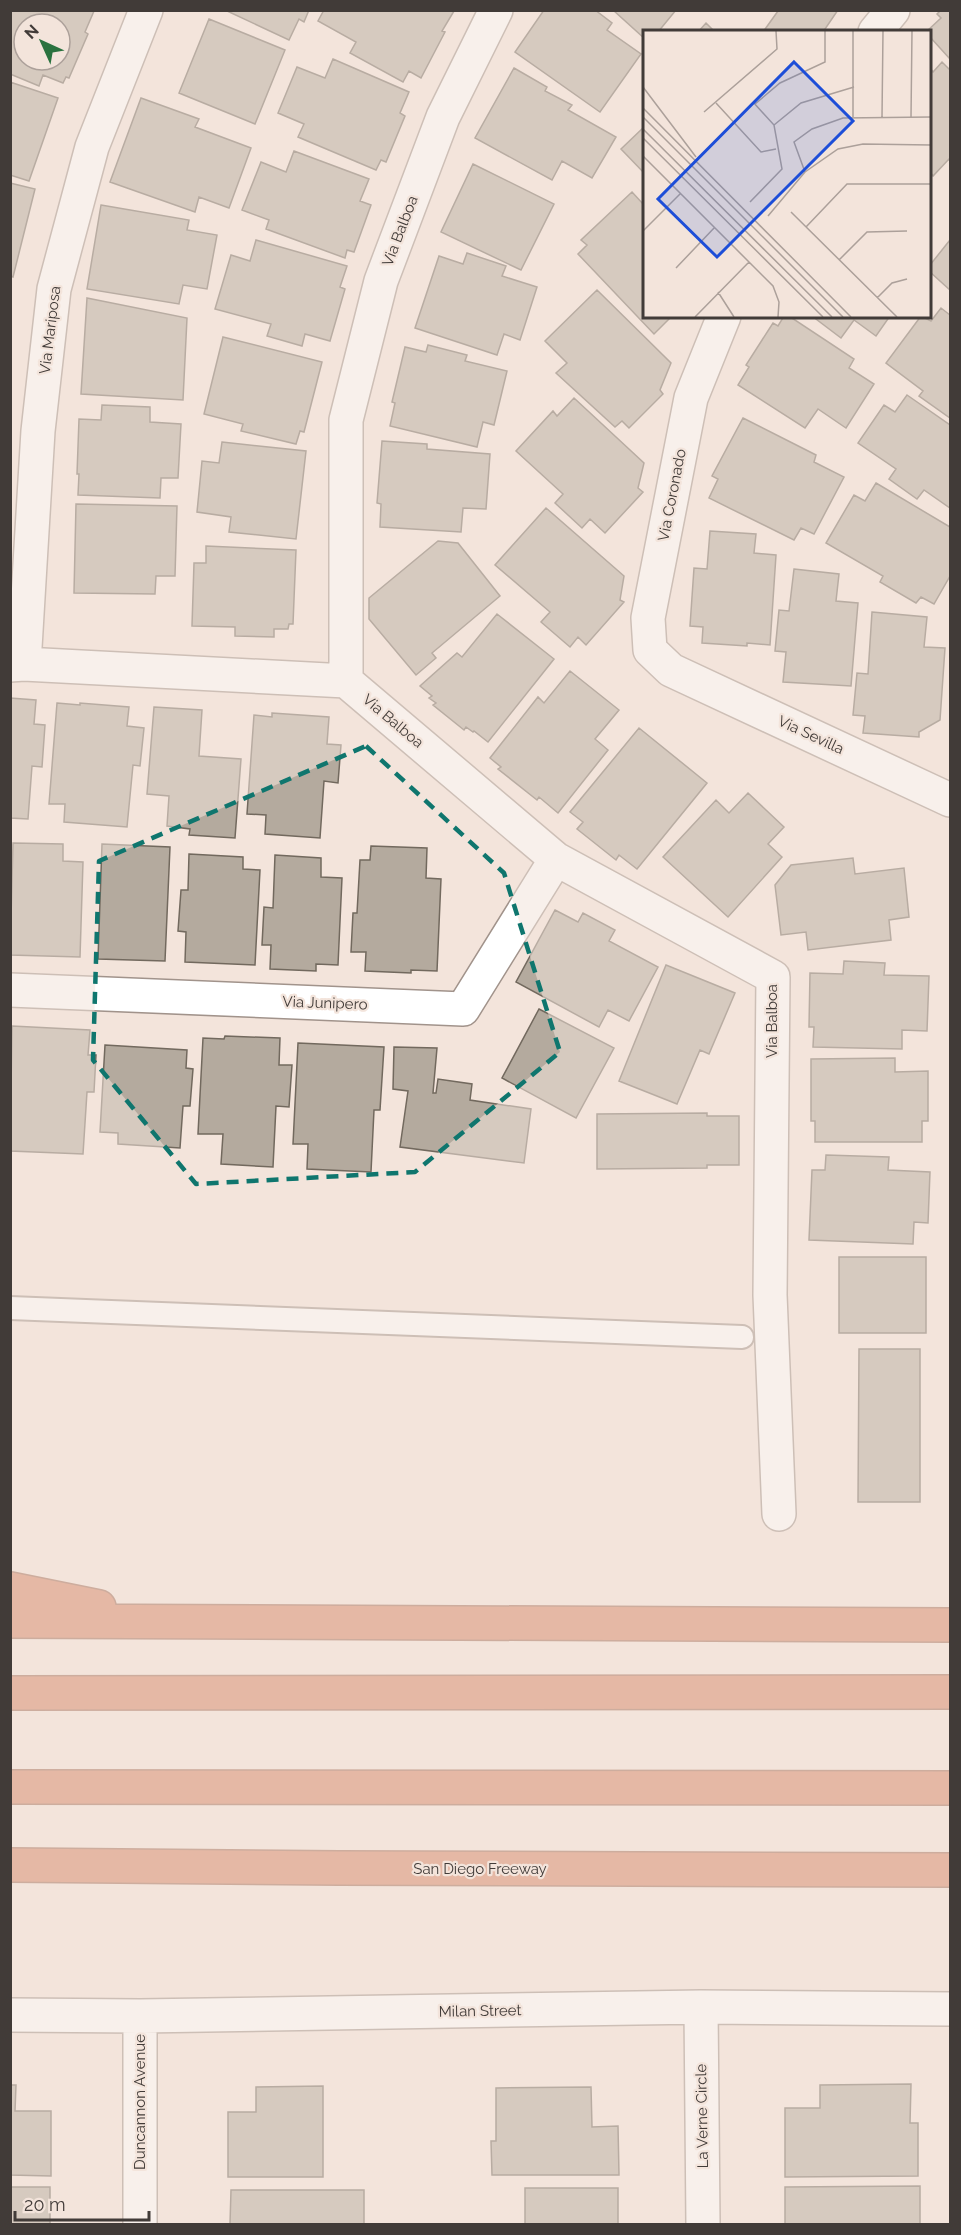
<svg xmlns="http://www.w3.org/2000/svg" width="961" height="2235" font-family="Raleway,sans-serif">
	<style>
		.building { fill: #b4aa9e; stroke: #72695e; stroke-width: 1.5; fill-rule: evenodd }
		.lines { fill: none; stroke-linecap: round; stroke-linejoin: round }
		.service-casing { stroke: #a1938b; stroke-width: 26 }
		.minor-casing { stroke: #a1938b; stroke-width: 36 }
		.motorway-casing { stroke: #a16a55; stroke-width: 36 }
		.service { stroke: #fff; stroke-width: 22 }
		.minor { stroke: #fff; stroke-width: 33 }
		.motorway { stroke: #d48464; stroke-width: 33 }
		.marked { fill: none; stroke: #0f766e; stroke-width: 4.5; stroke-dasharray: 12 8; stroke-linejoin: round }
		.labels { text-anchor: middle; stroke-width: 4.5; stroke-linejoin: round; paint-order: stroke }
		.street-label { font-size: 15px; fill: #413b38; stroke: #f3e4db }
		.inset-road { fill: none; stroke: #aca09a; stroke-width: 1.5 }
		.view { fill: #1d4ed8; fill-opacity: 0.15; stroke: #1d4ed8; stroke-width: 3 }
		.inset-edge { fill: none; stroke: #413b38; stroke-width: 3 }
	</style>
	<rect width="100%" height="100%" fill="#f3e4db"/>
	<path class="building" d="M10 10 94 11 85 32 88 34 69 78 66 77 63 83 43 75 39 86 10 74ZM24 24H60V60H24Z
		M225 10H309L304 22 299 19 289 40Z
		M324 10H453L454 11 442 31 445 32 421 78 409 71 403 82 350 53 356 42 318 21Z
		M544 10H595L612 23 607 30 641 54 600 112 515 52Z
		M613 10H676L658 32H644V38Z
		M777 10H838L823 32H763L778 11Z
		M941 10H950V59L930 37V32H926L941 18 937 14Z
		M209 19 285 50 255 124 179 93Z
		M706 23 715 32H698Z
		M333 59 409 92 400 113 405 116 386 162 381 160 376 170 298 137 304 124 278 113 297 67 325 78Z
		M942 62 950 70V161L949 159 933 176 930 172V68L933 72Z
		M514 68 547 87 545 91 572 105 568 110 616 137 592 178 562 161 552 180 475 138Z
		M10 82 58 98 29 181 10 175Z
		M141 98 199 119 195 127 251 148 229 208 199 197 195 212 110 182Z
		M644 127V173L621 149Z
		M294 151 369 179 360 201 371 205 354 252 347 250 345 258 266 229 269 220 242 210 261 162 286 172Z
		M473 164 554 204 521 270 441 232Z
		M10 183 35 189 13 277 10 276Z
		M632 192 644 205V316H672L654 334 578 254 587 245 581 240Z
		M101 205 189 220 187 230 217 235 207 289 183 285 179 304 87 289Z
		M256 240 347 266 340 287 345 289 330 341 305 334 302 346 267 336 271 324 215 309 231 255 250 261Z
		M950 240V290L930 272V265Z
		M467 253 506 266 502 276 537 287 520 340 504 334 497 355 415 328 439 256 463 264Z
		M597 290 671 363 660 390 663 394 629 428 622 421 615 427 556 373 567 363 545 341Z
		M87 298 187 318 183 400 81 394Z
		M941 308 950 315V418L919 396 923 391 886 363 921 316 931 321Z
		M784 316H789L854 359 849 368 874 384 846 428 818 409 805 428 738 385 749 367 746 365 773 323 778 326Z
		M812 316H890L876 336 854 320 841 338Z
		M223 337 322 362 304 432 300 431 296 444 241 431 243 424 204 414Z
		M428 345 467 355 465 361 507 371 494 425 483 422 477 447 390 426 395 403 392 402 405 347 426 352Z
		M907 395 950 425V508L924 490 917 499 889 479 896 469 858 443 884 405 895 412Z
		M574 398 644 463 638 488 643 492 605 533 590 519 582 528 555 503 563 494 516 451 553 411 557 416Z
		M102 405 150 407V422L181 424 178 478H161L160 498 78 495 79 474H77L79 419 101 420Z
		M743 418 816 455 814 462 844 477 814 534 801 528 794 540 709 498 718 479 712 476Z
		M382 441 427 444V449L490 454 486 509 463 508 461 532 380 527 381 504 377 503Z
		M222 442 306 451 296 539 229 532 231 517 197 512 202 461 219 463Z
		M876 483 950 527V576L934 604 921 597 916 603 880 582 883 576 826 543 854 495 865 501Z
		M76 504 177 506 175 576H156L155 594 74 593Z
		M546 508 624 576 620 600 624 602 586 645 578 637 570 647 541 622 550 612 495 565Z
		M710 531 756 534 754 553 776 555 770 645 747 643V646L702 643 703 627 690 626 694 568 707 569Z
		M438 541 458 543 500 596 432 653 436 658 416 675 369 619V598Z
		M206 546 296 550 293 624H289L288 629H274V637L235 636V627L192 626 194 563H206Z
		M794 569 839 574 836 601 858 603 851 686 783 682 786 652 775 651 779 610 789 611Z
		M872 612 927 617 924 647 945 648 940 720 919 732V737L863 733 865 716 853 715 857 673 868 674Z
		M497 614 554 659 488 742 474 731 473 732 466 727 464 730 433 705 436 703 429 698 432 696 420 686 457 653 462 657Z
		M570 671 619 710 595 739 608 750 558 813 539 797 537 800 498 769 501 767 490 758 538 697 544 703Z
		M10 698 36 700 34 724 45 725 42 767 32 766 28 819 10 818Z
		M57 703 80 705V703L129 707 127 726 144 728 140 766 133 765 127 827 64 822 65 804H49Z
		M154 707 202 710 199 756 241 759 235 838 189 835 190 829 167 826 169 796 147 794Z
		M272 713 329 717 327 744 341 745 338 783 324 781 320 838 265 834 266 815 247 814 254 715 272 717Z
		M639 728 707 783 637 869 619 855 616 860 577 829 583 822 570 812Z
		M748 793 784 827 768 844 782 857 728 917 663 857 716 800 729 813Z
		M13 843 63 844V861L83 862 80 957 10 955Z
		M102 844 170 847 165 961 98 959Z
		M371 846 427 848 426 878 441 879 437 971 411 970V973L365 971 366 952H351L353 913H357L360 860H370Z
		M189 854 243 857V869L260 870 255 965 185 962 186 932 178 931 181 890H188Z
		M275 855 321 858V877L342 878 338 965 316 964V971L270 969 271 945H262L264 907 273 908Z
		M853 858 855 874 904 868 909 917 889 920 891 940 808 950 806 932 781 935 775 885 791 865Z
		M555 910 578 922 583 913 615 930 609 941 658 967 629 1021 608 1010 599 1027 516 982Z
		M844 961 885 963 884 975 929 976 927 1031 902 1030V1049L813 1047 814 1027H809L810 973 843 974Z
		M666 965 735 993 709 1054 700 1050 677 1104 619 1081Z
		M539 1009 614 1048 576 1118 502 1078Z
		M12 1026 90 1030 88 1055H96L94 1092H87L83 1154 10 1151Z
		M225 1036 280 1038 279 1065H292L289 1107 276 1106 273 1167 221 1164 223 1134H198L203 1038 224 1039Z
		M298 1043 384 1047 380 1110H374L371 1172 307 1169 308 1144H293Z
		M105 1045 187 1050 186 1068 193 1069 190 1106H183L180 1148 118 1144V1133L100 1132Z
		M394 1047 437 1048 433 1093H436L438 1079 472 1084 470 1100 531 1109 524 1163 400 1147 408 1091 393 1089Z
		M895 1058V1072L928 1071V1121H922V1142H815V1121H811V1059Z
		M707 1113V1116H739V1165H707V1168L597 1169V1114Z
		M826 1155 889 1157 888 1170 930 1172 928 1223 914 1222 913 1244 809 1240 812 1170H825Z
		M839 1257H926V1333H839Z
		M859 1349H920V1502H858Z
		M911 2084 910 2123H918V2176L785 2177V2108H820V2085Z
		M10 2085H16L15 2111H51V2176L10 2175Z
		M323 2086V2177H228V2112H256V2087Z
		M591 2087 592 2127 618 2126 619 2175H492L491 2141H496V2088Z
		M920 2186V2224H785V2187Z
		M10 2187H50V2224H10Z
		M525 2188H618V2224H525Z
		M231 2190H364V2224H230Z"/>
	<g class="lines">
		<g class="service-casing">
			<path id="service" d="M10 1308 742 1337"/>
		</g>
		<g class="minor-casing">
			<path id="minor" d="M875 32 893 10
				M724 316 691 398 648 618 650 650 671 670 950 800
				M24 664 38 431 54 289 92 147 146 10
				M10 665 24 664 346 681 556 859 773 977 770 1295 779 1514
				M346 681V420L381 281 443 117 496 10
				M10 990 463 1009 556 859
				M701 2007 703 2224
				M10 2015 140 2016 701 2007 950 2009
				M140 2016V2224"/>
		</g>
		<g class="motorway-casing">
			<path id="motorway" d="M10 1589 99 1607
				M10 1621 950 1625
				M10 1693 950 1692
				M10 1787 950 1788
				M10 1865 339 1868 950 1870"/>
		</g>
		<use href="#service" class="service"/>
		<use href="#minor" class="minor"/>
		<use href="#motorway" class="motorway"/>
	</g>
	<path d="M0 0H961V2235H0ZM366 746 504 873 560 1052 415 1172 196 1184 93 1060 99 861Z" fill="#f3e4db" fill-opacity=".55" fill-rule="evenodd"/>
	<path class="marked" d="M366 746 504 873 560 1052 415 1172 196 1184 93 1060 99 861Z"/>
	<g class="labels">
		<g class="street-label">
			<text transform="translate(400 231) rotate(-69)" y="5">Via Balboa</text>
			<text transform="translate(50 330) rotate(-83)" y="5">Via Mariposa</text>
			<text transform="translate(672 495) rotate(-79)" y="5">Via Coronado</text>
			<text transform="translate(393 721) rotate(40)" y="5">Via Balboa</text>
			<text transform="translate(811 735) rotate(25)" y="5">Via Sevilla</text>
			<text transform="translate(325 1003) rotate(2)" y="5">Via Junipero</text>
			<text transform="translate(772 1021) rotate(-90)" y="5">Via Balboa</text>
			<text x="480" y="1874">San Diego Freeway</text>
			<text transform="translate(480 2011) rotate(-1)" y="5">Milan Street</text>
			<text transform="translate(140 2102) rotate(-90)" y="5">Duncannon Avenue</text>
			<text transform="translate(702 2116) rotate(-91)" y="5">La Verne Circle</text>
		</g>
	</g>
	<g transform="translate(643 30)">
		<rect width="288" height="288" fill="#f3e4db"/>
		<path class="inset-road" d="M210 1V87M0 57 53 127M73 73 118 122 133 119M112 74 137 53 182 32V1M0 78 208 287M61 82 134 19 133 1M0 87 200 287M239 87 240 1M268 87 269 1M131 95 158 73 211 57M0 99 189 287M0 108 180 287M0 126 130 256 136 272 135 287M162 142 151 112 169 99 200 88 288 87M107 172 139 139 131 95 110 72M148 182 254 287M125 186 162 142 195 119 220 114 288 115M163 197 204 154H288M0 201 37 164M196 230 224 202 264 201M33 238 72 197M75 262 91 287M234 268 249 253 264 249M52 287 106 232"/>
		<path class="view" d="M151 32 210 91 74 227 15 169Z"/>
		<rect width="288" height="288" class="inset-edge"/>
	</g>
	<rect width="961" height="2235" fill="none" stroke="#413b38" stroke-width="24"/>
	<g transform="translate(42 42) rotate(315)"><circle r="28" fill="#f3e4db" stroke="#aca09a" stroke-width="1.5"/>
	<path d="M0-4.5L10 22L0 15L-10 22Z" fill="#2a723f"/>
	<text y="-9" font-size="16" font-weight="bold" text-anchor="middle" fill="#413b38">N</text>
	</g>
	<path d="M15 2211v9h134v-9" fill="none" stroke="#413b38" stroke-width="3"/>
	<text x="24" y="2211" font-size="18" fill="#413b38" stroke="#f3e4db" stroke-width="4.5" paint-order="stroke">20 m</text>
</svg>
